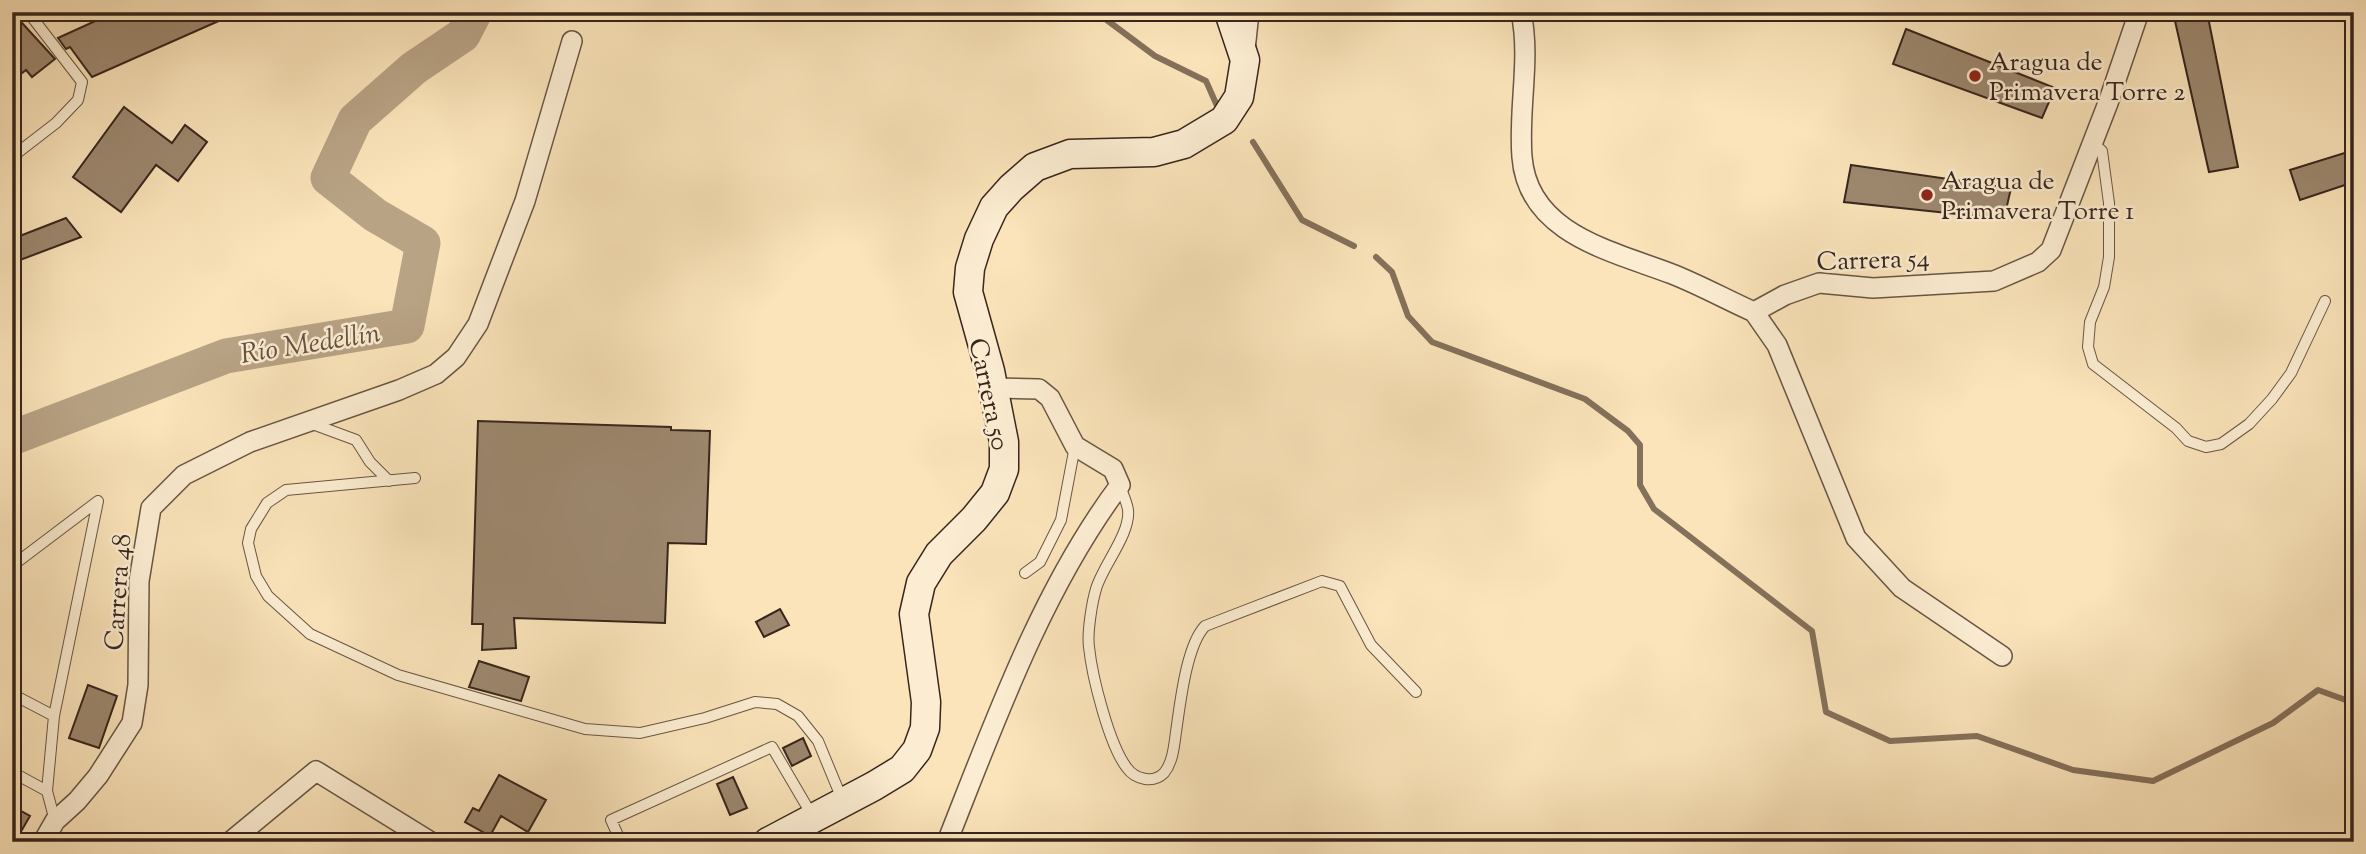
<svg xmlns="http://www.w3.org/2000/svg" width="2366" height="854" font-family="'Sorts Mill Goudy',serif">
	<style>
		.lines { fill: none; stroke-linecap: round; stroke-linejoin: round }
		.stream { stroke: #84715b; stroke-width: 6 }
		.river { stroke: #b8a385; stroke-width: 35 }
		.building { fill: #9d886f; stroke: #37251d; stroke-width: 2 }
		.lane-casing { stroke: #685544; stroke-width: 12 }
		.street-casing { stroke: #685544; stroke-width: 22 }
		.secondary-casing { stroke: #37251d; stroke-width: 31 }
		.lane { stroke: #fcedd2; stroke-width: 10 }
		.street { stroke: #fcedd2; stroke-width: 19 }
		.secondary { stroke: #fcedd2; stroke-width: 28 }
		.poi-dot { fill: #8f2418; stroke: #fcedd2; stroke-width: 2.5 }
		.labels { text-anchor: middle; stroke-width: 5; stroke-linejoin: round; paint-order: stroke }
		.poi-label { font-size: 26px; fill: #37251d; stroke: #fcedd2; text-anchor: start }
		.street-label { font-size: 26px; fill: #37251d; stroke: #fcedd2 }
		.water-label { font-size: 28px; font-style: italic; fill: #645141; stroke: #fcedd2 }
	</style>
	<rect width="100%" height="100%" fill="#fbe4ba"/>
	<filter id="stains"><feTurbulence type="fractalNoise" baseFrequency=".00286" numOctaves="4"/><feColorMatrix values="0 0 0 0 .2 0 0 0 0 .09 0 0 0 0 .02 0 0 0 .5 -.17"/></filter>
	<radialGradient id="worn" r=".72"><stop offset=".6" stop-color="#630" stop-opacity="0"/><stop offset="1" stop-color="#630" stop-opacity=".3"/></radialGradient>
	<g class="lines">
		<path class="stream" d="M1096 12 1155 56 1206 81 1218 108
			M1253 142 1302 220 1354 246
			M1376 257 1392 272 1408 316 1432 342 1585 399 1628 431 1640 445V485L1654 509 1812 631 1826 712 1890 741 1977 736 2073 770 2153 781 2273 723 2318 690 2354 703"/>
		<path class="river" d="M12 438 226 356 407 326 423 243 375 215 328 178 355 120 414 68 463 35 475 12"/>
	</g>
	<path class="building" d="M12 12 55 59 32 77 26 70 12 81Z
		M115 12H239L92 77 70 47 66 49 58 38Z
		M2173 12H2207L2238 167 2209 172Z
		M1906 29 2055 88 2042 118 1893 64Z
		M124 107 172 143 185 125 207 142 178 181 156 165 121 212 73 177Z
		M2354 150V182L2300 200 2290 170Z
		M1851 165 2011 188 2004 219 1844 202Z
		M66 218 81 237 12 263V239Z
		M478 421 671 427V430L710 431 706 544 668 543 665 623 514 618 516 648 482 650 483 624H472Z
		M780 609 789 625 764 637 756 622Z
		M479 661 529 677 521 701 469 687Z
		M88 685 117 696 99 748 69 738Z
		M803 738 811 756 792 766 783 748Z
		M499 775 546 800 528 832 501 816 490 836 465 822 473 808 479 811Z
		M733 777 747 808 730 815 717 784Z
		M12 806 30 816 15 842H12Z"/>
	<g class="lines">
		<g class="lane-casing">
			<path id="lane" d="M2092 142 2102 151 2109 203V257L2104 287 2090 322 2088 347 2093 364 2176 428 2188 441 2206 447 2221 444 2249 424 2272 399 2291 373 2325 301
				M12 157 56 123 78 100 82 82 28 12
				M310 423 356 440 370 462 389 481
				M415 478 286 490 267 503 251 529 248 543 256 576 268 596 310 634 398 675 585 729 640 733 705 718 755 702 777 704 798 716 818 741 842 799
				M1120 485C1122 493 1127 502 1128 510 1131 533 1102 567 1096 589 1092 602 1087 633 1089 647 1092 676 1109 745 1127 768 1135 779 1153 784 1164 773 1173 762 1174 746 1176 732 1180 705 1186 646 1205 626L1322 581 1340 586 1371 645 1416 692
				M12 566 98 501 54 716 47 791
				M1025 573 1040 562 1061 520 1075 446
				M12 694 54 716
				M12 772 47 791 55 821
				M621 842 611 820 772 747 813 817"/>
		</g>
		<g class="street-casing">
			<path id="street" d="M1521 12C1531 60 1518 108 1522 157 1528 234 1612 251 1672 274 1700 285 1727 300 1754 312L1785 295 1819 283 1873 288 1994 281 2038 262 2051 250 2108 103 2139 12
				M1245 50 1249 12
				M1754 312 1777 345 1856 538 1902 588 2002 656
				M43 842 55 821 77 801 98 776 132 723 138 685 139 581 151 508 184 475 250 442 399 390 436 374 456 357 478 324 525 201 572 41
				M230 842 316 771 431 842
				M947 842C995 721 1042 589 1120 485L1113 469 1075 446 1050 398 1039 389 994 388"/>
		</g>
		<g class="secondary-casing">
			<path id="secondary" d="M768 842 874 786 902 769 917 750 925 728 926 702 914 614 921 583 939 554 974 519 995 493 1004 469V442L990 371 968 292 970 268 979 239 994 207 1011 188 1035 167 1070 154 1154 152 1184 144 1224 120 1239 97 1245 60 1229 12"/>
		</g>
		<use href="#lane" class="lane"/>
		<use href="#street" class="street"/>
		<use href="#secondary" class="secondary"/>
	</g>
	<g class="poi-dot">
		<circle cx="1975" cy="76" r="7"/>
		<circle cx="1927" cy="195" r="7"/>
	</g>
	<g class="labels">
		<g class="poi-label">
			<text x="1989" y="70">Aragua de<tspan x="1989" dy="30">Primavera Torre 2</tspan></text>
			<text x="1941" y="189">Aragua de<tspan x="1941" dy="30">Primavera Torre 1</tspan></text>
		</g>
		<g class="street-label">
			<text transform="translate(1873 259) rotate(-2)" y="9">Carrera 54</text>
			<text transform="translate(990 394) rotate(78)" y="9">Carrera 50</text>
			<text transform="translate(117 592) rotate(-86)" y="9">Carrera 48</text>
		</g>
		<g class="water-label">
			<text transform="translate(310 342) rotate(-9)" y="10">Río Medellín</text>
		</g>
	</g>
	<rect width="2366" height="854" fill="none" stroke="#fbe4ba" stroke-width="42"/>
	<rect x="14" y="14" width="2338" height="826" fill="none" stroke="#37251d" stroke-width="3.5"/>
	<rect x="21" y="21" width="2324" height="812" fill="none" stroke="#37251d" stroke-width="2"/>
	<rect width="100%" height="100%" filter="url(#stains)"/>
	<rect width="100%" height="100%" fill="url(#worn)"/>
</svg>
